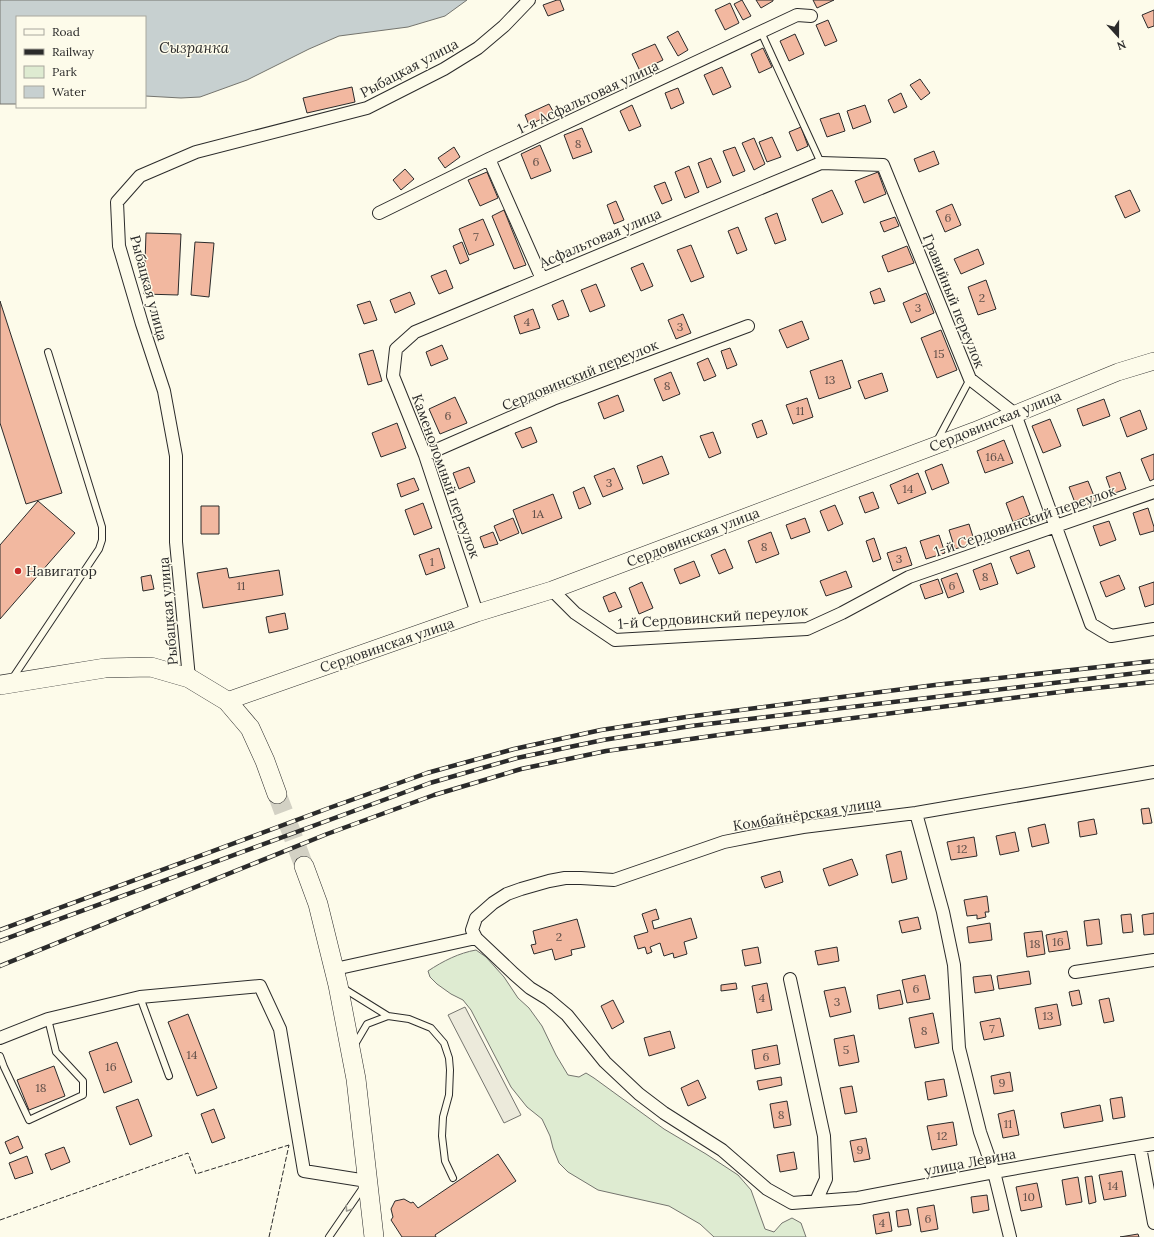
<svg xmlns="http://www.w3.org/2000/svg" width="1154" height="1237" font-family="Lora,serif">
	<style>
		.green { fill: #deebd1; stroke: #74746e }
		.parking { fill: #eceadb; stroke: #74746e }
		.water { fill: #c7d0d0; stroke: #74746e }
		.building { fill: #f2b8a0; stroke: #2b2b2b }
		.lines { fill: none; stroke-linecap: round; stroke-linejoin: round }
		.primary-tunnel { stroke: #d3d1c4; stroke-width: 19; stroke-dasharray: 19 10; stroke-linecap: butt }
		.lane-casing { stroke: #2b2b2b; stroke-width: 8 }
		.street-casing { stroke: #2b2b2b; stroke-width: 14 }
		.secondary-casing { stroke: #2b2b2b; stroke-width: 18 }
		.primary-casing { stroke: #2b2b2b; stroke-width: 20 }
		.lane { stroke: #fdfbea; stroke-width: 6 }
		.street { stroke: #fdfbea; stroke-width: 12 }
		.secondary { stroke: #fdfbea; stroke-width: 17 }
		.primary { stroke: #fdfbea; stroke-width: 19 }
		.rail-casing { stroke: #2b2b2b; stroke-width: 4.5 }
		.rail { stroke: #fdfbea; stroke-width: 3; stroke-dasharray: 9; stroke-linecap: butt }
		.fence { stroke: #2b2b2b; stroke-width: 1; stroke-dasharray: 5 2; stroke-linecap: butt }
		.oneway { stroke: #9e9d94 }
		.poi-dot { fill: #c62828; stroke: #fdfbea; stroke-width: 1.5 }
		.labels { text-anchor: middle; stroke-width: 3; stroke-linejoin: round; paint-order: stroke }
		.number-label { font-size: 12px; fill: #5d4e48 }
		.street-label { font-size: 14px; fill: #2b2b2b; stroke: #fdfbea }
		.poi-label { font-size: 14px; fill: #2b2b2b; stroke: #fdfbea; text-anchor: start }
		.water-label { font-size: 15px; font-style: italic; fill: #2b2b2b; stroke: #fdfbea }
	</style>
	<rect width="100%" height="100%" fill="#fdfbea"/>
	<path class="green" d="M476 950 486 957 504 977 518 998 529 1008 542 1026 556 1055 568 1075 579 1077 586 1073 594 1078 664 1129 706 1154 738 1175 751 1190 765 1229 774 1232 782 1223 792 1218 801 1223 806 1237H714L700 1224 669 1206 598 1190 568 1172 559 1163 553 1148 550 1136 542 1119 527 1107 511 1087 471 1010 463 1000 451 994 437 984 430 977 428 971C443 961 459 953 476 950Z"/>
	<path class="parking" d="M465 1007 521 1115 504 1123 448 1015Z"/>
	<path class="water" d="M0 0H467L445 16 408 27 339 36 309 49 247 80 200 97 181 98 145 96V17H17V104H0Z"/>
	<path class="building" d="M557 0H560L564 10 548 16 543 5Z
		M742 0 751 16 743 20 734 4Z
		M756 0H773V1L761 8Z
		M813 0H834L817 8Z
		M730 3 739 23 725 30 715 10Z
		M1154 10V26L1148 28 1142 15Z
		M828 20 837 41 825 46 816 25Z
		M678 31 688 50 678 56 667 37Z
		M795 34 804 54 789 61 780 41Z
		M655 44 663 60 640 71 632 54Z
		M763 48 772 67 759 73 751 54Z
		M722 67 731 87 713 95 704 75Z
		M920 79 930 93 921 100 910 85Z
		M352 87 355 102 307 113 303 98Z
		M678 88 684 103 671 109 665 93Z
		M901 93 907 107 894 113 888 100Z
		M549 104 554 113 529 125 525 115Z
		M632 105 641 126 629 131 620 111Z
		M865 105 871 122 853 129 847 111Z
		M839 113 845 131 827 137 820 119Z
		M801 127 808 146 797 151 789 132Z
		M582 128 592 152 573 159 564 135Z
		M772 137 781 157 767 162 759 142Z
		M754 138 765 164 754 170 742 143Z
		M540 145 551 171 531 179 521 154Z
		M454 147 460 157 445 168 438 158Z
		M735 147 745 171 733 176 723 151Z
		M934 151 939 164 919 172 914 159Z
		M711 158 721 182 707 188 698 163Z
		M689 166 699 192 685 198 675 172Z
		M405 169 414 179 401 190 393 180Z
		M487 172 498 198 480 206 468 180Z
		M878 172 886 194 864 203 855 181Z
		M665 182 672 200 662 204 654 186Z
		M832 190 843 214 822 223 812 199Z
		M1130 190 1140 211 1125 218 1115 196Z
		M616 201 624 220 614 224 607 205Z
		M952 204 961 225 945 232 936 211Z
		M504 210 526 265 514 269 492 216Z
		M777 213 786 240 775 244 765 218Z
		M895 217 899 226 884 232 880 222Z
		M483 219 494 245 469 255 459 229Z
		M738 227 747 250 737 254 728 231Z
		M146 233 181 234 178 295 144 294Z
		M195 242 214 243 209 297 191 295Z
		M462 242 469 260 460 264 453 246Z
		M691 245 704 277 691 282 677 250Z
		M907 246 914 263 888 272 882 256Z
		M978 249 984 264 961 274 954 259Z
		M643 263 653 286 641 291 631 268Z
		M446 270 453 288 439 294 431 276Z
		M986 280 996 309 978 315 968 287Z
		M596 284 605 306 590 312 581 290Z
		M880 288 885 301 874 304 870 292Z
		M410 292 415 304 395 313 390 300Z
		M926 293 934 313 911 323 903 303Z
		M563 300 569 316 558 320 552 305Z
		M0 301 62 493 26 504 0 423Z
		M370 301 377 320 364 324 357 305Z
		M533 309 540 328 520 334 514 316Z
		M683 314 691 333 676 339 668 320Z
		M802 321 809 339 787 348 779 330Z
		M941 330 957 370 937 378 921 338Z
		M442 345 448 359 431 366 426 352Z
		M730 348 737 365 727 369 721 351Z
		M373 350 382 381 368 385 359 354Z
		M708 358 716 376 704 381 697 363Z
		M842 360 851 388 819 399 810 371Z
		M671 372 680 394 663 401 654 379Z
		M882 373 888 391 865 399 858 381Z
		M618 395 624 411 604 419 598 403Z
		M455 397 467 423 440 434 429 409Z
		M807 398 813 417 793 424 786 405Z
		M1104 399 1110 416 1083 426 1077 409Z
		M1140 410 1147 429 1127 437 1120 418Z
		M1050 419 1061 446 1043 453 1032 426Z
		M762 420 767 434 757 438 752 424Z
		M397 423 406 448 381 457 372 433Z
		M531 427 537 442 522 448 515 433Z
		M713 432 721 453 709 458 700 436Z
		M1004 440 1013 463 985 473 977 451Z
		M1154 454V479L1150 481 1141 459Z
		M662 456 669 474 643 484 637 466Z
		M942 464 949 483 932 490 925 471Z
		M469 467 475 482 459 489 453 473Z
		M614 468 623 489 603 497 594 476Z
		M1120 472 1126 489 1112 494 1106 477Z
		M918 473 926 493 898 504 890 485Z
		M414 478 419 490 401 497 397 484Z
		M1088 481 1096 501 1077 508 1069 487Z
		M584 487 591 504 579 509 573 492Z
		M873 492 879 508 865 513 859 497Z
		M553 494 562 518 522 534 513 510Z
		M1023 496 1030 515 1013 522 1006 503Z
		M38 501 75 533 0 619V545Z
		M423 503 432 528 414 535 405 510Z
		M835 505 843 524 828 531 820 511Z
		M201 506H219V534H201Z
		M1148 508 1154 527V531L1140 535 1133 513Z
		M513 518 519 533 500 541 494 526Z
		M805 518 810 532 791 539 786 525Z
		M1109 521 1116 540 1100 546 1093 526Z
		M969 524 975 543 955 549 949 530Z
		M493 532 498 544 484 548 480 537Z
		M771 532 779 554 756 563 748 541Z
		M939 535 945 553 926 559 920 541Z
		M874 538 881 559 873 562 866 541Z
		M906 547 912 565 893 571 887 553Z
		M439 548 445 568 426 575 419 555Z
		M725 549 733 568 719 574 711 555Z
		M1029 550 1035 567 1017 574 1010 557Z
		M694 561 700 576 680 584 674 569Z
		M991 563 998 584 980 590 973 570Z
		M227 568 229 578 279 570 283 595 203 608 197 573Z
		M846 571 852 587 826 596 820 581Z
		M957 573 964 592 948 598 941 579Z
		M151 575 154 589 143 591 141 577Z
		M1119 575 1125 589 1106 597 1100 582Z
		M938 579 943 593 925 599 920 585Z
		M642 582 653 608 639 614 629 588Z
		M1154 582V604L1145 607 1139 587Z
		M615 592 622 607 609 612 603 597Z
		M285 613 288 629 269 633 266 617Z
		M1149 808 1152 823 1143 824 1141 809Z
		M1094 819 1097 834 1080 837 1078 822Z
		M1045 824 1049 843 1032 847 1028 828Z
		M1015 832 1019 851 1000 855 996 836Z
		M974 837 977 856 951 860 947 842Z
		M901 851 907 879 892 883 886 855Z
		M852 859 858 875 829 886 823 869Z
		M780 871 783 882 765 888 761 877Z
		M987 896 989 912H985L986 917 977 919V915L967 916 964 900Z
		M656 909 659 919 652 921 654 929 691 918 697 938 684 942 687 954 674 958 673 953 664 956 660 943 650 947 652 952 647 954 645 947 638 949 634 936 648 932 642 914Z
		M1154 913V934L1144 935 1142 915Z
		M1131 914 1133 932 1123 933 1121 915Z
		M918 917 921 929 902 933 899 921Z
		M577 919 585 947 571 950 572 955 555 960 552 949 534 954 531 945 536 944 533 931Z
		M1099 919 1102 944 1087 946 1084 921Z
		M990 923 992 940 969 943 967 927Z
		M1042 931 1045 954 1027 957 1024 933Z
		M1067 931 1070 949 1049 952 1046 935Z
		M758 947 761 963 745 966 742 950Z
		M837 947 839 961 818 965 815 951Z
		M1029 971 1031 984 999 989 997 976Z
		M925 975 930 999 907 1003 902 980Z
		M991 975 994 990 975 993 973 977Z
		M736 983 737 989 721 991V985Z
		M767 983 772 1010 757 1013 752 986Z
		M845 987 851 1012 830 1017 824 991Z
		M900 990 903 1004 879 1009 877 995Z
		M1079 990 1082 1004 1072 1006 1069 992Z
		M1109 998 1114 1021 1104 1023 1099 1000Z
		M613 1000 624 1022 612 1029 601 1006Z
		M1057 1004 1061 1025 1039 1029 1035 1008Z
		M933 1013 939 1043 915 1048 909 1018Z
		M188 1014 217 1088 197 1096 168 1022Z
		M1000 1018 1004 1036 984 1040 980 1022Z
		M670 1031 675 1048 649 1056 644 1038Z
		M854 1035 859 1062 839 1066 834 1039Z
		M117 1042 132 1082 104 1093 89 1052Z
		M777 1045 780 1064 755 1069 752 1050Z
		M54 1066 65 1096 29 1110 17 1080Z
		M1010 1072 1013 1091 994 1094 991 1076Z
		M781 1077 782 1085 759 1090 757 1081Z
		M944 1079 947 1096 928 1100 925 1082Z
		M698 1080 706 1098 688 1106 681 1088Z
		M852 1086 857 1112 845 1114 840 1088Z
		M1122 1097 1125 1117 1113 1119 1110 1099Z
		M138 1099 152 1136 130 1145 116 1107Z
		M787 1101 791 1125 774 1128 770 1104Z
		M1100 1105 1103 1121 1064 1128 1061 1113Z
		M214 1109 225 1138 212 1143 201 1114Z
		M1014 1110 1019 1135 1003 1138 998 1114Z
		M953 1122 957 1145 932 1150 927 1126Z
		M18 1136 23 1148 10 1154 5 1142Z
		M866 1138 870 1159 854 1162 850 1141Z
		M64 1147 70 1162 51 1170 45 1154Z
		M794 1152 797 1169 780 1172 777 1155Z
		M498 1154 516 1181 435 1235 436 1237H402L391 1220 393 1217 391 1209 395 1201 404 1199 411 1203 413 1202 418 1208Z
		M27 1156 33 1173 15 1179 9 1163Z
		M1122 1171 1126 1196 1104 1200 1099 1175Z
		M1092 1176 1096 1202 1089 1204 1085 1177Z
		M1078 1177 1082 1202 1066 1205 1062 1180Z
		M1037 1183 1042 1207 1021 1211 1016 1187Z
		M987 1195 989 1210 973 1213 971 1197Z
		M934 1205 938 1229 921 1232 917 1208Z
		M908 1209 911 1225 898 1227 896 1211Z
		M889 1212 892 1231 876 1234 873 1215Z
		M1138 1234 1139 1237H1120Z"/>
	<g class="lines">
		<path class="primary-tunnel" d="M277 794 304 866"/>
		<g class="lane-casing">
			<path id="lane" d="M761 32 821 163
				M937 441 970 379
				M12 679 99 549 102 540V527L48 352
				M343 988 388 1016
				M140 997 169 1076
				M354 1046 367 1024 388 1016 409 1019 431 1028 444 1043 449 1058 450 1070 449 1095 443 1117 442 1136 445 1161 453 1178
				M0 1056 4 1067 29 1120 83 1095V1081L56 1052 48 1019
				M329 1237 364 1186"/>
		</g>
		<g class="street-casing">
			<path id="street" d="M489 159 542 279
				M379 213 489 159 797 15 811 16
				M425 455 553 399 748 326
				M552 590 575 613 615 640 807 629 842 613 909 577 1154 492
				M477 613 425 455 393 376 396 349 415 332 821 163 883 165 970 379 1015 414 1091 624 1111 636 1154 629
				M189 678 176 542V456L164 391 142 324 119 246 117 202 140 176 196 152 367 108 444 69 478 48 504 26 529 0
				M1154 772 916 813 803 827 759 835 724 842 614 880 581 878H565L549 881 521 889 507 894 493 903 476 918 472 930 476 938 514 974 530 988 548 999 567 1015 605 1062 639 1094 664 1113 722 1150 767 1189 792 1203 858 1198 994 1172 1154 1144
				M916 813 943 912 954 965 959 1048 980 1132 994 1172 1010 1237
				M335 969 476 938
				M1075 972 1154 960
				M790 979 824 1136 826 1179 816 1201
				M0 1038 48 1019 140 997 260 986 280 1029 304 1171 367 1181
				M1140 1147 1154 1223"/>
		</g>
		<g class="secondary-casing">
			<path id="secondary" d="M227 701 477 613 552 590 974 431 1118 372 1154 361"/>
		</g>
		<g class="primary-casing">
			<path id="primary" d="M0 685 105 668 151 667 189 678 227 701 250 728 265 761 277 794
				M304 866 318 904 338 985 356 1079 374 1237"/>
		</g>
		<use href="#lane" class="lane"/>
		<use href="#street" class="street"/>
		<use href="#secondary" class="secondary"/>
		<use href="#primary" class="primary"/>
		<g class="rail-casing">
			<path id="rail" d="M0 930 329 808 427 773 514 749 601 730 686 717 935 685 1154 661
				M0 941 430 783 517 758 603 740 691 726 1154 671
				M0 966 327 834 434 795 521 769 606 751 726 734 1076 690 1154 682"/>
		</g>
		<use href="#rail" class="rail"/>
		<path class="fence" d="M0 1220 188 1153 196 1174 289 1145
			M269 1237 289 1145"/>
	</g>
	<defs><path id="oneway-chevron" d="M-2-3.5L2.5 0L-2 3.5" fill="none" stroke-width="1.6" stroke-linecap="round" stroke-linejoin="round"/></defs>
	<use class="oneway" href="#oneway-chevron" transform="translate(348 1209) rotate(124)"/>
	<circle class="poi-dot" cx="18" cy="571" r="4"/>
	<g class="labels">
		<g class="number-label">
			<text x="578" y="148">8</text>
			<text x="536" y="166">6</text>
			<text x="948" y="222">6</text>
			<text x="476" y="241">7</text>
			<text x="982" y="302">2</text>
			<text x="918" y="312">3</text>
			<text x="527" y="326">4</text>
			<text x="680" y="331">3</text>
			<text x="939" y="358">15</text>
			<text x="830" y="384">13</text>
			<text x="667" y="390">8</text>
			<text x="800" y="415">11</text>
			<text x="448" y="420">6</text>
			<text x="995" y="461">16А</text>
			<text x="609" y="487">3</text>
			<text x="908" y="493">14</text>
			<text x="538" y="518">1А</text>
			<text x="764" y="551">8</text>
			<text x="899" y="563">3</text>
			<text x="432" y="566">1</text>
			<text x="985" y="581">8</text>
			<text x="241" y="590">11</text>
			<text x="952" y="590">6</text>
			<text x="962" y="853">12</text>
			<text x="559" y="941">2</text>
			<text x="1058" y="946">16</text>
			<text x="1035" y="948">18</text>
			<text x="916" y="993">6</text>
			<text x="762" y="1002">4</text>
			<text x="837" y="1006">3</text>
			<text x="1048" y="1020">13</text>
			<text x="992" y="1033">7</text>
			<text x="924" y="1035">8</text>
			<text x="846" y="1054">5</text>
			<text x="192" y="1059">14</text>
			<text x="766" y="1061">6</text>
			<text x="111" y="1071">16</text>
			<text x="1002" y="1087">9</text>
			<text x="41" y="1092">18</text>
			<text x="781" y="1119">8</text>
			<text x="1008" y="1128">11</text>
			<text x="942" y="1140">12</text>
			<text x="860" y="1154">9</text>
			<text x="1113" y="1190">14</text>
			<text x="1029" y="1201">10</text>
			<text x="928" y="1223">6</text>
			<text x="882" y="1227">4</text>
		</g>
		<g class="street-label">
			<text transform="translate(409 68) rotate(-28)" y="5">Рыбацкая улица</text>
			<text transform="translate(588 97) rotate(-25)" y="5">1-я Асфальтовая улица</text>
			<text transform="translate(600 238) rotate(-23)" y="5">Асфальтовая улица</text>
			<text transform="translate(149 288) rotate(75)" y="5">Рыбацкая улица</text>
			<text transform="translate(954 301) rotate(68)" y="5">Гравийный переулок</text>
			<text transform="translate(580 375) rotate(-22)" y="5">Сердовинский переулок</text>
			<text transform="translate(995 421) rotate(-22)" y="5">Сердовинская улица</text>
			<text transform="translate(446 476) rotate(70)" y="5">Каменоломный переулок</text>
			<text transform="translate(1025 521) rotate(-19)" y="5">1-й Сердовинский переулок</text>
			<text transform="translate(693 537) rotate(-21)" y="5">Сердовинская улица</text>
			<text transform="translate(168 611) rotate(-95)" y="5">Рыбацкая улица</text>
			<text transform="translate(713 617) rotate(-4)" y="5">1-й Сердовинский переулок</text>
			<text transform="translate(387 645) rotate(-19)" y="5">Сердовинская улица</text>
			<text transform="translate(807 814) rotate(-9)" y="5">Комбайнёрская улица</text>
			<text transform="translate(970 1162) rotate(-11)" y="5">улица Левина</text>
		</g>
		<g class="poi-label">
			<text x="26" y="576">Навигатор</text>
		</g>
		<g class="water-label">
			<text x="194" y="53">Сызранка</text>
		</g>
	</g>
	<rect x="16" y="16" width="130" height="92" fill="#fdfbea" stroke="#a9a89e"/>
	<rect x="24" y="29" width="20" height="6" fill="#fdfbea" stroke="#a9a89e"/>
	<text x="52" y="36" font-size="12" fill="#2b2b2b">Road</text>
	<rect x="24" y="49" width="20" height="6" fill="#2b2b2b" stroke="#a9a89e"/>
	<text x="52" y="56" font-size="12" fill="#2b2b2b">Railway</text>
	<rect x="24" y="66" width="20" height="12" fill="#deebd1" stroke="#a9a89e"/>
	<text x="52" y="76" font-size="12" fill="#2b2b2b">Park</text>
	<rect x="24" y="86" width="20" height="12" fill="#c7d0d0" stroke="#a9a89e"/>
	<text x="52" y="96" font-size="12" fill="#2b2b2b">Water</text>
	<g transform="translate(1118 36) rotate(159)" stroke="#fdfbea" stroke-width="3" paint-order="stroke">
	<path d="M0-3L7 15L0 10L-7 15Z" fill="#2b2b2b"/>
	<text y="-6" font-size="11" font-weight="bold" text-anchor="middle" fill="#2b2b2b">N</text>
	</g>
</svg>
